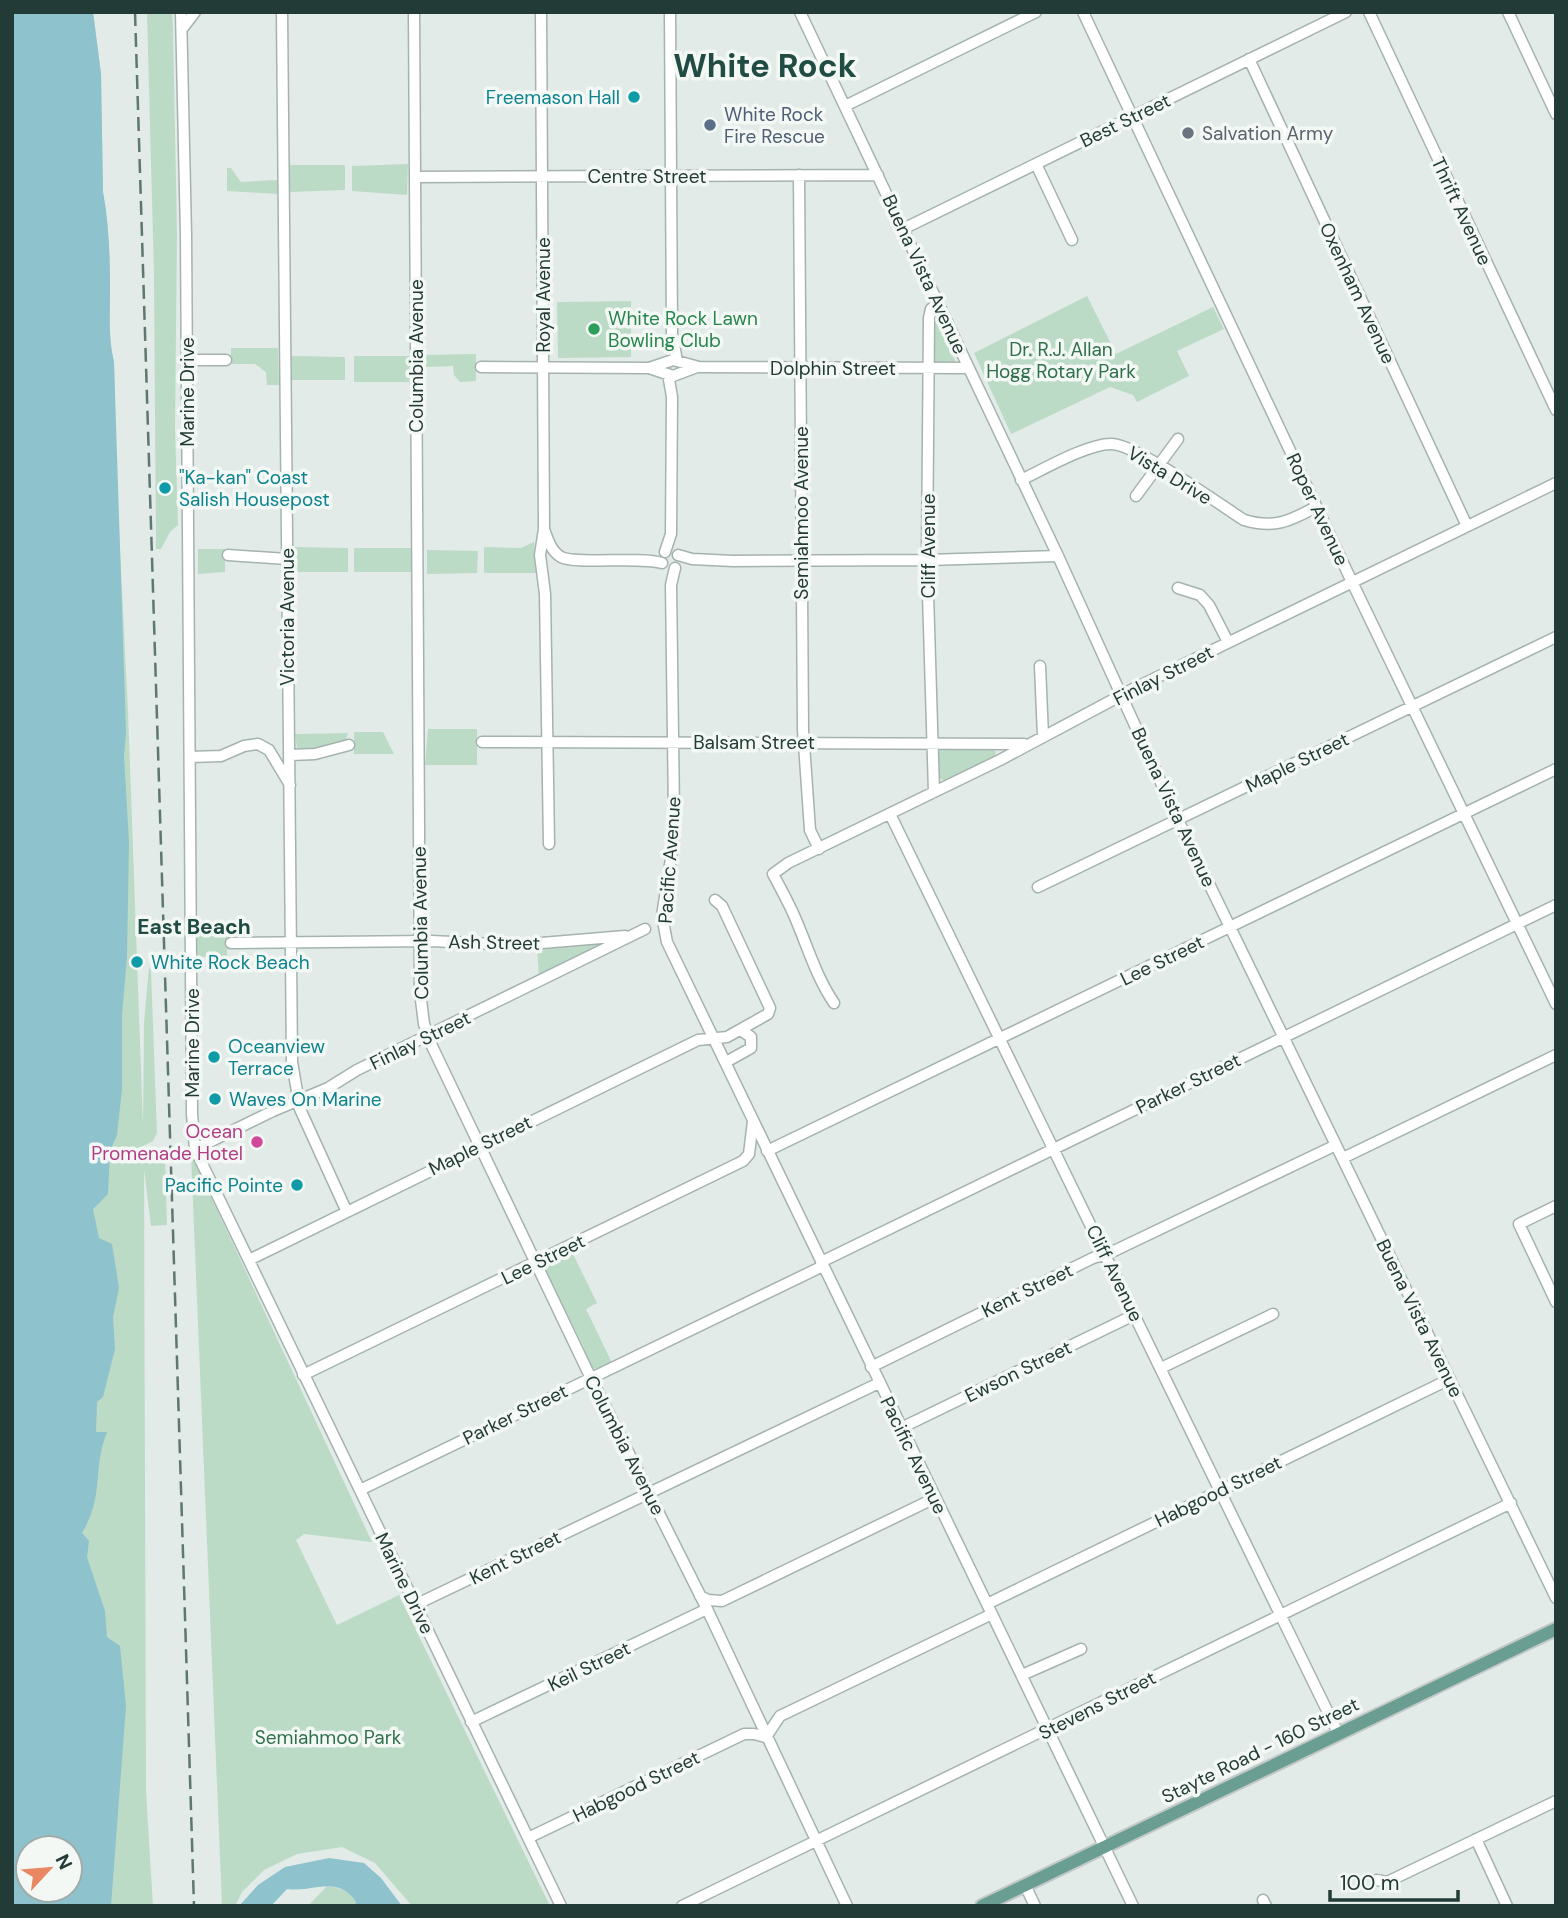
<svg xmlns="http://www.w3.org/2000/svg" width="1568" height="1918" font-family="'DM Sans',sans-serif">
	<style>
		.green { fill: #bcdbc6; fill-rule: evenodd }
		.water { fill: #8ec2cd; fill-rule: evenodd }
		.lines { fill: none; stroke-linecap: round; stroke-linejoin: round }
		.minor-casing { stroke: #a5b3af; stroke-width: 13 }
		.major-casing { stroke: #c1c8c7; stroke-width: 16 }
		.minor { stroke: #fff; stroke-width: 10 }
		.major { stroke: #6a9e92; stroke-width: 12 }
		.rail { stroke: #5e7771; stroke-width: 2.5; stroke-dasharray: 14 7; stroke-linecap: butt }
		.culture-dot { fill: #0f9aa8; stroke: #f3f8f5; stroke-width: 2.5 }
		.service-dot { fill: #5c6f8a; stroke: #f3f8f5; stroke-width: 2.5 }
		.worship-dot { fill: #6b7280; stroke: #f3f8f5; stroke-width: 2.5 }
		.leisure-dot { fill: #2e9e5b; stroke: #f3f8f5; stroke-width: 2.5 }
		.hotel-dot { fill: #d1479c; stroke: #f3f8f5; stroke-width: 2.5 }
		.labels { text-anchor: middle; stroke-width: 7; stroke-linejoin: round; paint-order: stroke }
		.culture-label { font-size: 19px; fill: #0d838f; stroke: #f3f8f5; text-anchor: start }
		.service-label { font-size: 19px; fill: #4e5e75; stroke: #f3f8f5; text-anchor: start }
		.street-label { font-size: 19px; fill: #233b36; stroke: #f3f8f5 }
		.worship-label { font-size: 19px; fill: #5b616d; stroke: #f3f8f5; text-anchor: start }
		.leisure-label { font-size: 19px; fill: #27864d; stroke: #f3f8f5; text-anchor: start }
		.park-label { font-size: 19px; fill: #30704a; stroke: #f3f8f5 }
		.hotel-label { font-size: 19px; fill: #b23c85; stroke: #f3f8f5; text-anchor: end }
		.neighbourhood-label { font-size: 21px; font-weight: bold; fill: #204c43; stroke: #f3f8f5 }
		.town-label { font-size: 33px; font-weight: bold; fill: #204c43; stroke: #f3f8f5 }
	</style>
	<rect width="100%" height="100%" fill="#e2ebe8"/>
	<path class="green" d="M12 12H93L101 74 103 192C109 224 110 258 110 290 110 314 108 338 114 362L116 468 128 711 143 1125 144 1023 149 967 151 971 157 1133 153 1141 143 1146V1151H161V1156H165L167 1225 151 1226 144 1169 146 1791 153 1906H12ZM28 1848H70V1890H28Z
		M147 12H172L173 28 177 235 175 429 178 525 170 532 161 549H156L154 276Z
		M408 164 407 195 352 191V166Z
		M290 165H345V190L290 192Z
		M227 168H231L241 182 278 180V194L227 191Z
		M1087 296 1116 354 1213 307 1224 329 1177 351 1189 376 1137 402 1133 395 1110 387 1011 434 974 353Z
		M631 301V357L558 358 557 302Z
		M933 316 956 362H933Z
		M231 348H278L279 385H267L266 372 255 364H231Z
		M476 354V381L460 382 454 375 453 366 426 367V355Z
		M291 356 345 357V380H292Z
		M354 356H409L410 382H354Z
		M534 542 536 573H484V547L521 548Z
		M294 547 348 548V572H294Z
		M354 548H412L411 572H354Z
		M198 549H225V572L198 574Z
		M427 550 478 551 477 573 427 574Z
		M428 729H477V765H425Z
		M354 732H383L394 754H354Z
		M348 733 346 739C333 746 312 753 297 748L295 734Z
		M991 747 996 752 995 756 948 780 945 781 938 777V748Z
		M196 931H227V957H196Z
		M602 943 597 949 539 977 537 947Z
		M191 1154 372 1542 304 1534 296 1540 337 1625 399 1595 550 1906H412L375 1863 342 1847 297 1854 264 1870 242 1892 235 1906H222Z
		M571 1250 597 1303 586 1309 612 1363 597 1369 590 1367 585 1357 584 1348 553 1285 543 1271 546 1262Z
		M327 1886C341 1888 348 1890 356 1902L355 1906H308Z"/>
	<path class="water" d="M12 12H93L101 74 103 192C109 223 110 258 110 290 110 314 108 338 114 362L126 733 124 756 129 842 127 957 122 1015V1089L117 1135 110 1151 108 1194 93 1209 99 1238 112 1244 119 1288 113 1317 115 1349 103 1397 97 1402 96 1432H107C92 1469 105 1495 82 1533L89 1541 87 1557 105 1611 107 1637 120 1646 126 1706 111 1906H12ZM28 1848H70V1890H28Z
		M329 1858 364 1863 381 1878 402 1906H355L356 1902C337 1874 314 1893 287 1889L271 1906H239L258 1885 285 1867Z"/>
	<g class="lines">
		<g class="minor-casing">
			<path id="minor" d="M181 12 186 235 192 1114 195 1149 561 1906
				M282 12 292 1062 300 1109 346 1210
				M414 12 420 992 424 1024 431 1044 587 1370 707 1609 847 1906
				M541 12 544 529 540 555 545 594 549 844
				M670 12 672 334 677 361
				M800 12 1058 556 1178 820 1556 1598
				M1083 12 1352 582 1556 1004
				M1369 12 1556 410
				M1508 12 1556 114
				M182 29 195 12
				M1249 59 1467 526
				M845 106 1036 12
				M1036 164 1072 240
				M799 175 803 730 810 830 819 849
				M416 177 878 175
				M903 229 1346 12
				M187 360H226
				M481 367 649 368 673 376 697 367
				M649 368 673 360 699 367 969 368
				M1021 480C1044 469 1089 443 1112 444 1137 445 1219 504 1244 520 1274 529 1290 521 1316 507
				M1136 496 1178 439
				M544 529C548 540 551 551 561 557 576 565 638 556 662 563
				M665 552 671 534 672 397 668 374
				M228 555 287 559
				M678 555 692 559 733 561 927 560 1058 556
				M675 568 671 585 674 812 672 852 662 916 667 942 1133 1906
				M1178 588 1200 595 1209 605 1228 642
				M1040 666 1043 736
				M482 742 1024 744
				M290 755 315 754 349 745
				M190 757 221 756 244 746 258 744 269 750 290 785
				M934 792 927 560 929 318 931 309 938 303
				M890 814 1338 1733
				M1038 887 1556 637
				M231 943 431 941 518 945 625 936
				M834 1003C815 975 807 944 793 913 787 900 780 887 773 874L788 863 1000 760 1135 688 1556 483
				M726 1062 751 1048V1037L742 1031
				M195 1149 273 1111 328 1088 357 1070 645 929
				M767 1151 1556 769
				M1343 1158 1556 1055
				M1556 1206 1519 1224 1556 1302
				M249 1260 698 1040 727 1037 768 1014 770 1008 722 906 715 900
				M821 1262 1556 905
				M871 1367 1093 1258 1116 1250 1336 1145
				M1161 1368 1273 1314
				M303 1375 743 1161 749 1154 753 1121
				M901 1428 1134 1315
				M360 1490 823 1266
				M700 1596 708 1600 722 1601 935 1498
				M987 1604 1450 1379
				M415 1605 879 1383
				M1022 1675 1081 1649
				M471 1722 707 1609
				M766 1737 780 1716 992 1614
				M528 1838 744 1734H754L766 1737
				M1476 1839 1507 1906
				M1377 1880 1387 1882 1556 1801
				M1025 1885 1035 1906
				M1263 1900 1266 1906
				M682 1906 1511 1503"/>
		</g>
		<g class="major-casing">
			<path id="major" d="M982 1906 1556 1629"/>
		</g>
		<use href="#minor" class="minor"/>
		<use href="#major" class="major"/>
		<path class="rail" d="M135 12 194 1906"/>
	</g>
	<g class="culture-dot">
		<circle cx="634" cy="97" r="7"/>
		<circle cx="165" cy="488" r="7"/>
		<circle cx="137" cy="962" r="7"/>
		<circle cx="214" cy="1057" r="7"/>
		<circle cx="215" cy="1099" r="7"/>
		<circle cx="297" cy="1185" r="7"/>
	</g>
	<circle class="service-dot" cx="710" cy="125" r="7"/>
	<circle class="worship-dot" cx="1188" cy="133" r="7"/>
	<circle class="leisure-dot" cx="594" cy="329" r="7"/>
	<circle class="hotel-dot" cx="257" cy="1142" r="7"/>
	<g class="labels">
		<g class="culture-label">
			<text x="620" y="104" text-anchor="end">Freemason Hall</text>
			<text x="179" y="484">"Ka-kan" Coast<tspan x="179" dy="22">Salish Housepost</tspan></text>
			<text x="151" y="969">White Rock Beach</text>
			<text x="228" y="1053">Oceanview<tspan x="228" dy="22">Terrace</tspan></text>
			<text x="229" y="1106">Waves On Marine</text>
			<text x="283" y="1192" text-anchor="end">Pacific Pointe</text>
		</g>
		<g class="service-label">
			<text x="724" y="121">White Rock<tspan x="724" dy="22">Fire Rescue</tspan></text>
		</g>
		<g class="street-label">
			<text transform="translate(1125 120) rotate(-26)" y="7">Best Street</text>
			<text x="647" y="183">Centre Street</text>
			<text transform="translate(1462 211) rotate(65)" y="7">Thrift Avenue</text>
			<text transform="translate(925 274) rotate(65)" y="7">Buena Vista Avenue</text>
			<text transform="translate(1358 293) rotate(65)" y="7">Oxenham Avenue</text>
			<text transform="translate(543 295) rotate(-90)" y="7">Royal Avenue</text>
			<text transform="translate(416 356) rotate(-90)" y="7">Columbia Avenue</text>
			<text x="833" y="375">Dolphin Street</text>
			<text transform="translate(187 392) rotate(-90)" y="7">Marine Drive</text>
			<text transform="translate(1170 475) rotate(31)" y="7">Vista Drive</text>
			<text transform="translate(1318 509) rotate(65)" y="7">Roper Avenue</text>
			<text transform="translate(801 513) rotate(-90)" y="7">Semiahmoo Avenue</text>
			<text transform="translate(928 546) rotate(-90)" y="7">Cliff Avenue</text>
			<text transform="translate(287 617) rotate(-90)" y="7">Victoria Avenue</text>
			<text transform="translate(1163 675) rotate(-27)" y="7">Finlay Street</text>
			<text x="754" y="749">Balsam Street</text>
			<text transform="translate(1297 762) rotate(-26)" y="7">Maple Street</text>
			<text transform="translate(1174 807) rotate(65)" y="7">Buena Vista Avenue</text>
			<text transform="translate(669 860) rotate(-86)" y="7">Pacific Avenue</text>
			<text transform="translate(420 923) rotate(-91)" y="7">Columbia Avenue</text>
			<text transform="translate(494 942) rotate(1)" y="7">Ash Street</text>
			<text transform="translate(1162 960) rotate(-26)" y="7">Lee Street</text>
			<text transform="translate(420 1040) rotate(-26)" y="7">Finlay Street</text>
			<text transform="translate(192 1043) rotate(-90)" y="7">Marine Drive</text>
			<text transform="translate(1188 1083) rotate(-26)" y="7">Parker Street</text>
			<text transform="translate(480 1145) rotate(-26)" y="7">Maple Street</text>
			<text transform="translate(543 1259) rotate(-26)" y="7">Lee Street</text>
			<text transform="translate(1115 1273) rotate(64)" y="7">Cliff Avenue</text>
			<text transform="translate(1027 1290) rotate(-26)" y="7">Kent Street</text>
			<text transform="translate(1420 1318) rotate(64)" y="7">Buena Vista Avenue</text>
			<text transform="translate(1018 1371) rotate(-26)" y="7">Ewson Street</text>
			<text transform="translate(515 1414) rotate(-26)" y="7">Parker Street</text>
			<text transform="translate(625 1445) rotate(63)" y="7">Columbia Avenue</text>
			<text transform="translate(914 1455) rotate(64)" y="7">Pacific Avenue</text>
			<text transform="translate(1218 1491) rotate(-26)" y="7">Habgood Street</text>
			<text transform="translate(515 1557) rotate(-26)" y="7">Kent Street</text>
			<text transform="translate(405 1583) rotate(64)" y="7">Marine Drive</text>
			<text transform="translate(589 1666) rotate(-26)" y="7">Keil Street</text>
			<text transform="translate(1097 1705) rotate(-27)" y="7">Stevens Street</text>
			<text transform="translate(1260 1750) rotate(-26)" y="7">Stayte Road - 160 Street</text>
			<text transform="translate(636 1786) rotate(-26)" y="7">Habgood Street</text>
		</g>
		<g class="worship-label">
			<text x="1202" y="140">Salvation Army</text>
		</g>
		<g class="leisure-label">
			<text x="608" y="325">White Rock Lawn<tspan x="608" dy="22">Bowling Club</tspan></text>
		</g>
		<g class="park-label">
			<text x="1061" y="356">Dr. R.J. Allan<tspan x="1061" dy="22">Hogg Rotary Park</tspan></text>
			<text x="328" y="1744">Semiahmoo Park</text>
		</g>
		<g class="hotel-label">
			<text x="243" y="1138">Ocean<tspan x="243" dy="22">Promenade Hotel</tspan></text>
		</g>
		<g class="neighbourhood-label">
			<text x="194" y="934">East Beach</text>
		</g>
		<g class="town-label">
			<text x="765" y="77">White Rock</text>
		</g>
	</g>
	<rect width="1568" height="1918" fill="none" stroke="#233b36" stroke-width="28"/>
	<g transform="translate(49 1869) rotate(64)"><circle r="33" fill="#f3f8f5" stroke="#a0aca9" stroke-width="2"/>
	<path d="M0-5L12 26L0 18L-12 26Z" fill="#e98763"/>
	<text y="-10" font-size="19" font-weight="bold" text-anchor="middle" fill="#233b36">N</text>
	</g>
	<path d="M1330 1890v10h128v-10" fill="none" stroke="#233b36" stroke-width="3.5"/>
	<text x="1340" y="1890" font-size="21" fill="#233b36" stroke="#f3f8f5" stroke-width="5" paint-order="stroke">100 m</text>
</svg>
